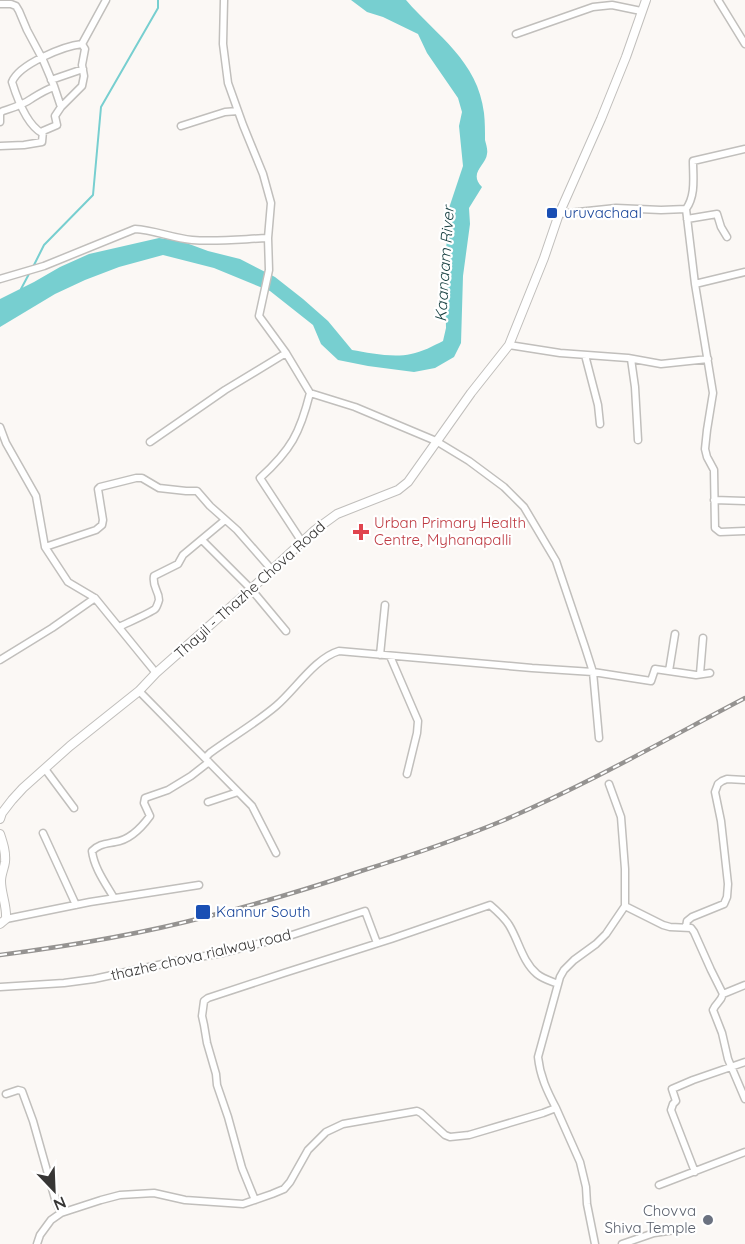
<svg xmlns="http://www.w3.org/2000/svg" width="745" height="1244" font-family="Quicksand,sans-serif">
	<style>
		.water { fill: #77cfd0 }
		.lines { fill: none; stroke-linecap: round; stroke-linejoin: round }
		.stream { stroke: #77cfd0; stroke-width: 2 }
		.minor-casing { stroke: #c1bfbc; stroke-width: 9 }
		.tertiary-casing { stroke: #c1bfbc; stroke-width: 10 }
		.minor { stroke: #fff; stroke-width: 6 }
		.tertiary { stroke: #fff; stroke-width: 8 }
		.rail-casing { stroke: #959391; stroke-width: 4.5 }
		.rail { stroke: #fff; stroke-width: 2; stroke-dasharray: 7; stroke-linecap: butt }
		.transit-dot { fill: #1a4fb4; stroke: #fff; stroke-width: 2 }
		.health-dot { fill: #e0444e; stroke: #fff; stroke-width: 2 }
		.worship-dot { fill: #6b7280; stroke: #fff; stroke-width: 2 }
		.labels { text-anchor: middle; stroke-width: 4.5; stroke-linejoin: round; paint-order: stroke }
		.transit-label { font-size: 15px; fill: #164399; stroke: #fff; text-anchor: start }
		.health-label { font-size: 15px; fill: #be3a42; stroke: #fff; text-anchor: start }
		.street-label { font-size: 15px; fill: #373635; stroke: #fff }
		.worship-label { font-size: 15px; fill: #5b616d; stroke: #fff; text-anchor: end }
		.water-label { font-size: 16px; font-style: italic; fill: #194243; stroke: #fff }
	</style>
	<rect width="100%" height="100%" fill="#fbf8f5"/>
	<path class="water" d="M351 0H406C437 36 478 61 484 113 485 122 485 131 485 140 486 144 488 150 487 154 486 165 468 173 482 187L469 208 470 224 463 276 461 343 454 357 435 368 414 372 368 366 338 360 321 344 313 325 270 291 214 268 163 255 119 267 85 280 55 294 0 327V299L34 282 60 267 89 254 159 238 181 241 208 251 240 259 275 277 303 299 328 321 352 350C369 353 393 358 411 354 422 352 433 346 443 341L446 328 445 275 448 211 463 166 459 126 462 112 458 98 427 53 418 34 383 17 367 12Z"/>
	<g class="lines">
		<path class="stream" d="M33 267 44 245 93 195 101 107 158 8V0
			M21 289 30 272"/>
		<g class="minor-casing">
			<path id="minor" d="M224 0 223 44 228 83 243 125 263 174 271 203 268 238 269 270 259 316 286 353 310 393 355 407 436 441 469 461 504 487 524 507 556 561 585 647 593 672 599 738
				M718 0 745 44
				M0 4H11L16 6 19 11 27 30 43 60 54 86 61 107 55 116 57 125 43 131 42 142 24 145 0 146
				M516 34 593 7 612 5 641 11
				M82 44 106 0
				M51 80 83 69
				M0 122V113L3 111C12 108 23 105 31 99 39 94 45 90 54 87
				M181 126 225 112 238 111
				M42 133C27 125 17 98 12 82 19 64 64 46 82 44L85 49 82 65 84 76 82 86 61 107
				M745 149 693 161C693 177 696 195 686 209L695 284 713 393 707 430 705 449 707 457 714 470 715 528 720 532 745 531
				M559 214 616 208 661 210 686 209
				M687 219 717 214 721 227 727 237
				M0 279 44 266 135 229C154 230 172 238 192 240 217 242 243 239 268 238
				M695 284 745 272
				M509 345 560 353 628 358 661 364 708 359
				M585 355 598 405 600 424
				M631 359 635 387 638 440
				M0 427 6 443 36 496 45 547 68 582 95 598 156 673
				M150 442 225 390 286 353
				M714 500 745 501
				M202 540 251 589 286 631
				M302 542 260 478C291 450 300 433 310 393
				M45 547 96 530 102 525 103 520 98 489 100 487 136 478H142L159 488 186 491H197L210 506 237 530 272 570
				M119 627C127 623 150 613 155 609 157 607 158 603 159 600 159 590 152 588 154 576L178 564 183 555 225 520
				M380 655 385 605
				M390 656 418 721 417 733 407 774
				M0 660 52 628 95 598
				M669 671 675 634
				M700 674 703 638
				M139 691 252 806 276 853
				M205 758 210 753C232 737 256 723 276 706 295 690 315 658 339 651L532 668 593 672 651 681 655 669 696 675 710 673
				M45 769 74 808
				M609 784 621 817 625 869V906
				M208 802 238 792
				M43 833 76 905
				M114 898C106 884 94 868 92 851 99 844 105 844 115 842 130 840 142 827 150 816L144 803 145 798 168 790 191 776 209 762
				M6 919 90 902 199 885
				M686 927 687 921 692 917 724 904 727 897 728 884 721 821 715 792 718 784 722 781 727 779 745 780
				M0 987 64 983 94 979 181 960 223 953 292 935 365 911 377 943
				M723 994 745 985
				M6 1094 18 1090 22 1091 33 1121 55 1199 61 1213
				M556 1108C547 1091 540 1076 538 1057L560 977 564 970 574 960 596 944 606 934 625 906 663 925 670 927 691 928 694 932 711 970 723 994C721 1002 716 1003 713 1010L722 1033 728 1059 745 1099
				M695 1172 671 1110 673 1104 676 1101 672 1089 693 1080 745 1062
				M659 1185 745 1152
				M255 1200 242 1168 228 1117 217 1085 216 1074 207 1043 204 1025 202 1016 204 1001 208 998 284 973 391 939 490 905C497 911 504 917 509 925 519 941 522 961 537 974 543 979 551 981 558 984
				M37 1244 40 1235 51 1220 61 1213 101 1200 120 1195 154 1193 185 1200 243 1204 272 1194 284 1189 290 1182 308 1150 326 1132 343 1124 417 1111 421 1113 445 1135 450 1137 469 1135 543 1113 556 1108 580 1162 586 1187 587 1204 595 1244
				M622 1244 654 1233 675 1230"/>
		</g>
		<g class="tertiary-casing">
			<path id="tertiary" d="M0 819 2 813 12 800 23 788 70 746 139 691 156 673 251 589 315 530 337 514 398 490 408 482 471 393 509 345 544 258 559 214 601 119 626 57 646 0
				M0 834C3 843 6 852 5 862 4 869 1 874 1 881 1 894 7 905 6 919L0 924"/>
		</g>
		<use href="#minor" class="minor"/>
		<use href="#tertiary" class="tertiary"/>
		<g class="rail-casing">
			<path id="rail" d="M0 955C70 946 141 934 209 916 261 903 311 888 361 871 409 856 456 840 502 821 586 785 665 740 745 698"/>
		</g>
		<use href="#rail" class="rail"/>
	</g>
	<g class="transit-dot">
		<rect x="546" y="207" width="12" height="12" rx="3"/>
		<rect x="195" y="904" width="16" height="16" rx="3"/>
	</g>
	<path class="health-dot" d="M358 523h6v6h6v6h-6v6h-6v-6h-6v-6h6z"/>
	<circle class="worship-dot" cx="708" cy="1220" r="6"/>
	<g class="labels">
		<g class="transit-label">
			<text x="564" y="218">uruvachaal</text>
			<text x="216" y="917">Kannur South</text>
		</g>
		<g class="health-label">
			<text x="374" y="528">Urban Primary Health<tspan x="374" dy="17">Centre, Myhanapalli</tspan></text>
		</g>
		<g class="street-label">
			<text transform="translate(250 590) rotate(-42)" y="5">Thayil - Thazhe Chova Road</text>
			<text transform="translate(201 955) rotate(-13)" y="5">thazhe chova rialway road</text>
		</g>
		<g class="worship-label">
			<text x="696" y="1216">Chovva<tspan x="696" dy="17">Shiva Temple</tspan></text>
		</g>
		<g class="water-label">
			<text transform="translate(444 264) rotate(-86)" y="6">Kaanaam River</text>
		</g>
	</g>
	<g transform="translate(54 1190) rotate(157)" stroke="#ffffff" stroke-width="4.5" paint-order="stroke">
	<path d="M0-4.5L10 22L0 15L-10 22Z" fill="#373635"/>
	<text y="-9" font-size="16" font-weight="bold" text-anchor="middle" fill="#373635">N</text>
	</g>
</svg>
